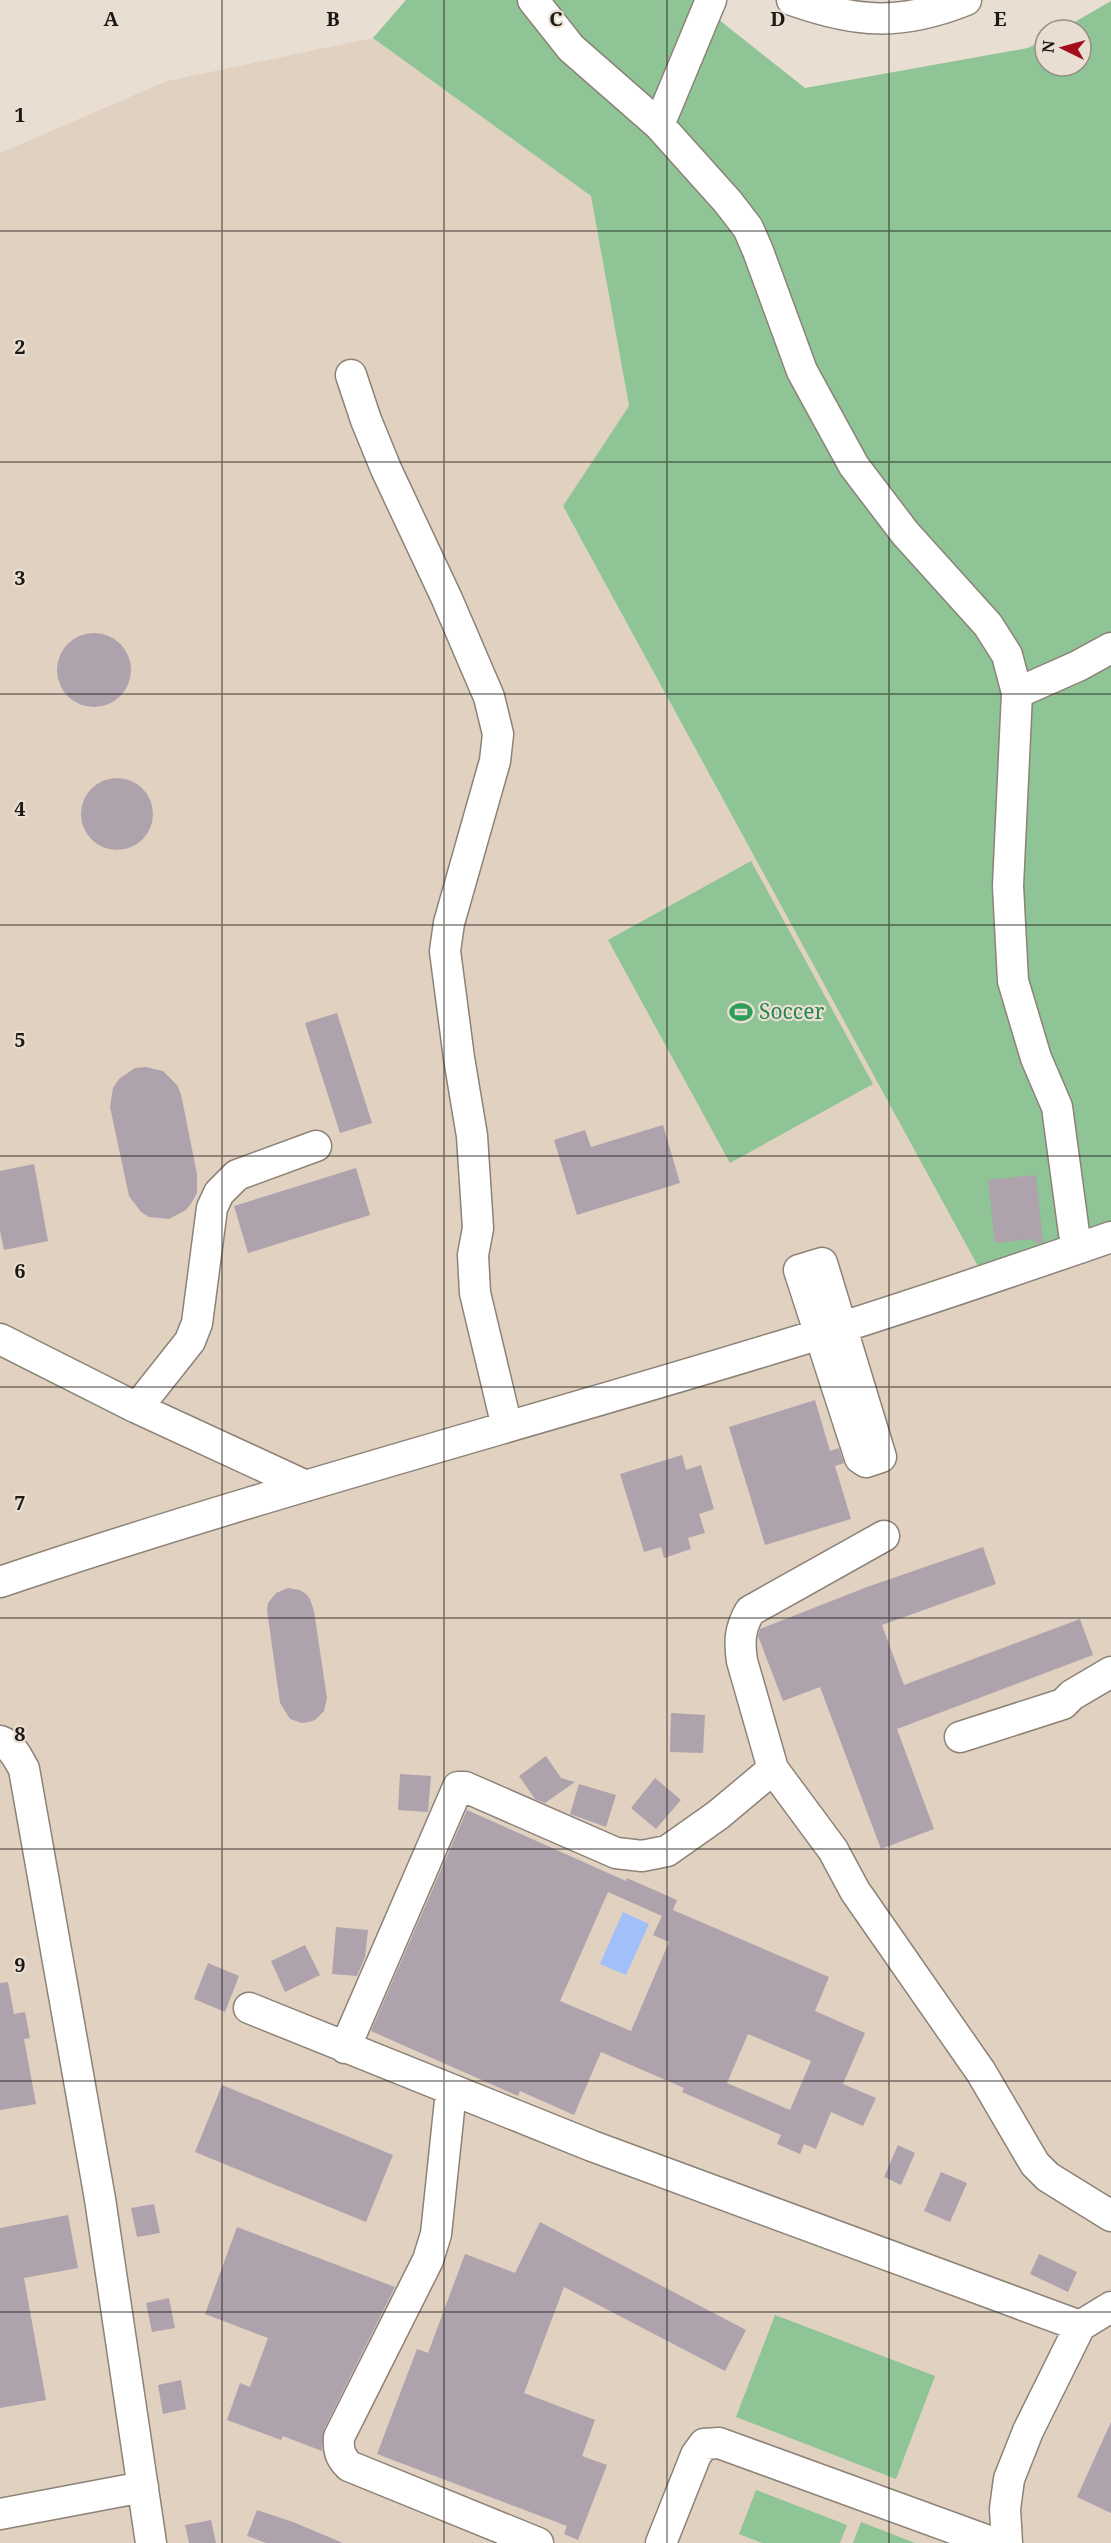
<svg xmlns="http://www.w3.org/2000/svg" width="1111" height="2543" font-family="'Noto Serif',serif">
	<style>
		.built { fill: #e1d1c0 }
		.green { fill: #8ec496 }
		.water { fill: #a1c0fa }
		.building { fill: #aea2ad; fill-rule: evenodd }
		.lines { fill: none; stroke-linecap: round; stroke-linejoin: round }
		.minor-casing { stroke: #8c8277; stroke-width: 33 }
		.minor { stroke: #fff; stroke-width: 30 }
		.grid { fill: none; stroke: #1c1814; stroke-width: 1.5; stroke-opacity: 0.55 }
		.labels { text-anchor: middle; stroke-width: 4.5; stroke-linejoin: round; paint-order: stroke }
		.leisure-label { font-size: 21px; fill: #27864d; stroke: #e8ded2; text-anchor: start }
		.grid-label { font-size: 20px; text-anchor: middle; font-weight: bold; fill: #1c1814; stroke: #e8ded2; stroke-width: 4.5; stroke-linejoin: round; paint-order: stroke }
	</style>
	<rect width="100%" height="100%" fill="#e8ded2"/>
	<path class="built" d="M373 38 591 196 629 407 563 506 980 1270 1111 1245V2543H0V153L167 81Z"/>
	<path class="green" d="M406 0H694L805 88 1028 48 1045 39V66H1081V30H1061L1111 1V1232L980 1270 563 506 629 406 591 196 373 38Z
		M751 861 873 1084 730 1163 608 940Z
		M775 2315 935 2376 896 2479 736 2417Z
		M756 2490 847 2525 840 2543H762L739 2534Z
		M861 2522 915 2543H853Z"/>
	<path class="water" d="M623 1912 649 1924 626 1975 600 1964Z"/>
	<path class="building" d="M57 670a37 37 0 1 1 74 0a37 37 0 1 1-74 0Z
		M81 814a36 36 0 1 1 72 0a36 36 0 1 1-72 0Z
		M337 1013 372 1123 340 1133 305 1023Z
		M146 1067 163 1071 177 1085 181 1094 197 1174V1193L192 1202 186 1210 169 1219 149 1217 141 1212 129 1196 110 1107 113 1088 119 1079 135 1068Z
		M663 1125 680 1183 577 1215 554 1140 585 1130 591 1147Z
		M34 1164 48 1241 4 1250 0 1231V1171Z
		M356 1168 370 1215 248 1253 234 1206Z
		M1036 1175 1043 1242 1038 1244 1031 1239 995 1243 988 1180Z
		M815 1400 830 1451 839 1448 844 1463 835 1466 851 1519 765 1545 729 1427Z
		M682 1455 686 1470 701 1465 714 1509 699 1514 705 1533 688 1538 691 1549 664 1558 661 1547 644 1552 620 1474Z
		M983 1547 996 1584 882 1625 904 1685 1080 1619 1093 1655 897 1729 934 1829 881 1849 820 1687 783 1701 758 1636 760 1629 867 1587Z
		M288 1588 300 1590 306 1594 310 1599 314 1611 327 1698 324 1711 315 1720 309 1722 302 1723 290 1719 280 1703 267 1610 268 1603 276 1593Z
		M671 1713 705 1715 703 1753 670 1752Z
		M546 1756 561 1778 575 1782 545 1803 535 1799 519 1776Z
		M400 1774 431 1776 428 1812 398 1810Z
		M655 1778 681 1800 656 1829 631 1808Z
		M579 1784 616 1795 606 1827 570 1814Z
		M467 1810 626 1881 627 1878 677 1900 673 1910 829 1977 815 2011 865 2033 843 2084 876 2098 863 2126 831 2112 816 2149 804 2144 800 2154 777 2144 781 2135 682 2092 684 2088 601 2052 574 2115 520 2091 518 2096 371 2031ZM608 1892 662 1916 653 1935 669 1942 631 2031 560 2001ZM748 2034 811 2061 790 2110 727 2083Z
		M336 1927 368 1930 365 1957 357 1976 332 1974Z
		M305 1945 320 1975 285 1992 271 1961Z
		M208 1963 239 1976 225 2012 194 1999Z
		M8 1982 14 2014 25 2012 30 2038 24 2039 36 2104 0 2110V1983Z
		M222 2085 393 2155 366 2222 195 2152Z
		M898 2145 915 2153 901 2185 884 2177Z
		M941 2172 967 2183 950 2222 924 2211Z
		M154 2204 160 2233 137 2237 131 2208Z
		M68 2215 78 2268 24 2278 46 2400 0 2408V2228Z
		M540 2222 746 2330 725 2371 564 2287 524 2393 595 2420 582 2456 607 2465 578 2540 564 2534 567 2526 377 2454 417 2349 428 2353 465 2254 515 2273Z
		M237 2227 395 2287 324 2429 322 2451 283 2436 281 2440 227 2420 240 2383 250 2387 268 2338 205 2314Z
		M1039 2254 1077 2272 1068 2292 1030 2274Z
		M169 2298 175 2328 152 2332 146 2303Z
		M181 2380 186 2409 163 2414 158 2385Z
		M1111 2422V2513L1077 2497Z
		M257 2510 293 2522 343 2543H266L247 2536Z
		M211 2520 216 2543H189L185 2525Z"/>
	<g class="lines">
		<g class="minor-casing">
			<path id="minor" d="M533 0 571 48 659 125 728 202 748 228 758 251 802 371 854 466 905 533 988 625 1007 655 1017 693 1008 886 1013 981 1036 1058 1057 1107 1074 1233 1080 1248
				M792 0C857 23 901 26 966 0
				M659 125 711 0
				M351 375 366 420 386 469 447 599 489 697 498 734 495 761 449 923 445 951 459 1058 472 1136 478 1228 473 1255 475 1293 507 1427
				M1017 693 1078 666 1111 648
				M822 1263 881 1457 866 1462 860 1458 799 1270Z
				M0 1339 137 1408 306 1486
				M137 1408 190 1341 197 1323 212 1208 219 1193 237 1175 316 1146
				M884 1536 750 1611C740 1628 739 1641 742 1661L773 1769 833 1850 855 1891 981 2072 1035 2164 1048 2177 1111 2216
				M0 1582C270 1491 545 1419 817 1335 916 1304 1013 1271 1111 1237
				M960 1737 1063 1704 1072 1695 1111 1672
				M0 1741C12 1745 18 1758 24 1769L100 2199 151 2543
				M249 2008 592 2146 1080 2326
				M345 2048 458 1787H465L616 1853 642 1856 667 1851 718 1815 773 1769
				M451 2091 436 2234 428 2260 339 2437C338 2450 340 2457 349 2466L538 2543
				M0 2514 143 2487
				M661 2543 696 2455 704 2444 719 2443 994 2543
				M1007 2543 1005 2509 1009 2479 1028 2431 1080 2326 1111 2307"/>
		</g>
		<use href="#minor" class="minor"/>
	</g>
	<path class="grid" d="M222 0V2543M444 0V2543M667 0V2543M889 0V2543M0 231H1111M0 462H1111M0 694H1111M0 925H1111M0 1156H1111M0 1387H1111M0 1618H1111M0 1849H1111M0 2081H1111M0 2312H1111"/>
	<defs>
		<g id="stadium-bare" transform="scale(1.8)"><path d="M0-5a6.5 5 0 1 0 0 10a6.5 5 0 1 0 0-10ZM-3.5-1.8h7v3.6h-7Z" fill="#2e9e5b" stroke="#e8ded2" stroke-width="2.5" paint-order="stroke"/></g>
	</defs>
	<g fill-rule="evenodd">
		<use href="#stadium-bare" x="741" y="1012"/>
	</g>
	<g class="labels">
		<g class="leisure-label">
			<text x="759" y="1019">Soccer</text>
		</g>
	</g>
	<g class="grid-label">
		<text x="111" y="26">A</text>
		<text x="333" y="26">B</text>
		<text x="556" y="26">C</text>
		<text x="778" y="26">D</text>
		<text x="1000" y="26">E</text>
		<text x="20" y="122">1</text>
		<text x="20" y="354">2</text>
		<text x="20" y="585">3</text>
		<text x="20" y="816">4</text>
		<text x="20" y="1047">5</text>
		<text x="20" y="1278">6</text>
		<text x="20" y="1510">7</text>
		<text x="20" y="1741">8</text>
		<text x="20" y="1972">9</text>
	</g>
	<g transform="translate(1063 48) rotate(275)"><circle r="28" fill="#e8ded2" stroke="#968f86" stroke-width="1.5"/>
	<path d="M0-4.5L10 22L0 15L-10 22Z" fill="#a50d1b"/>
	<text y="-9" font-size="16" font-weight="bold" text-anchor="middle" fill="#1c1814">N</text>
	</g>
</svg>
